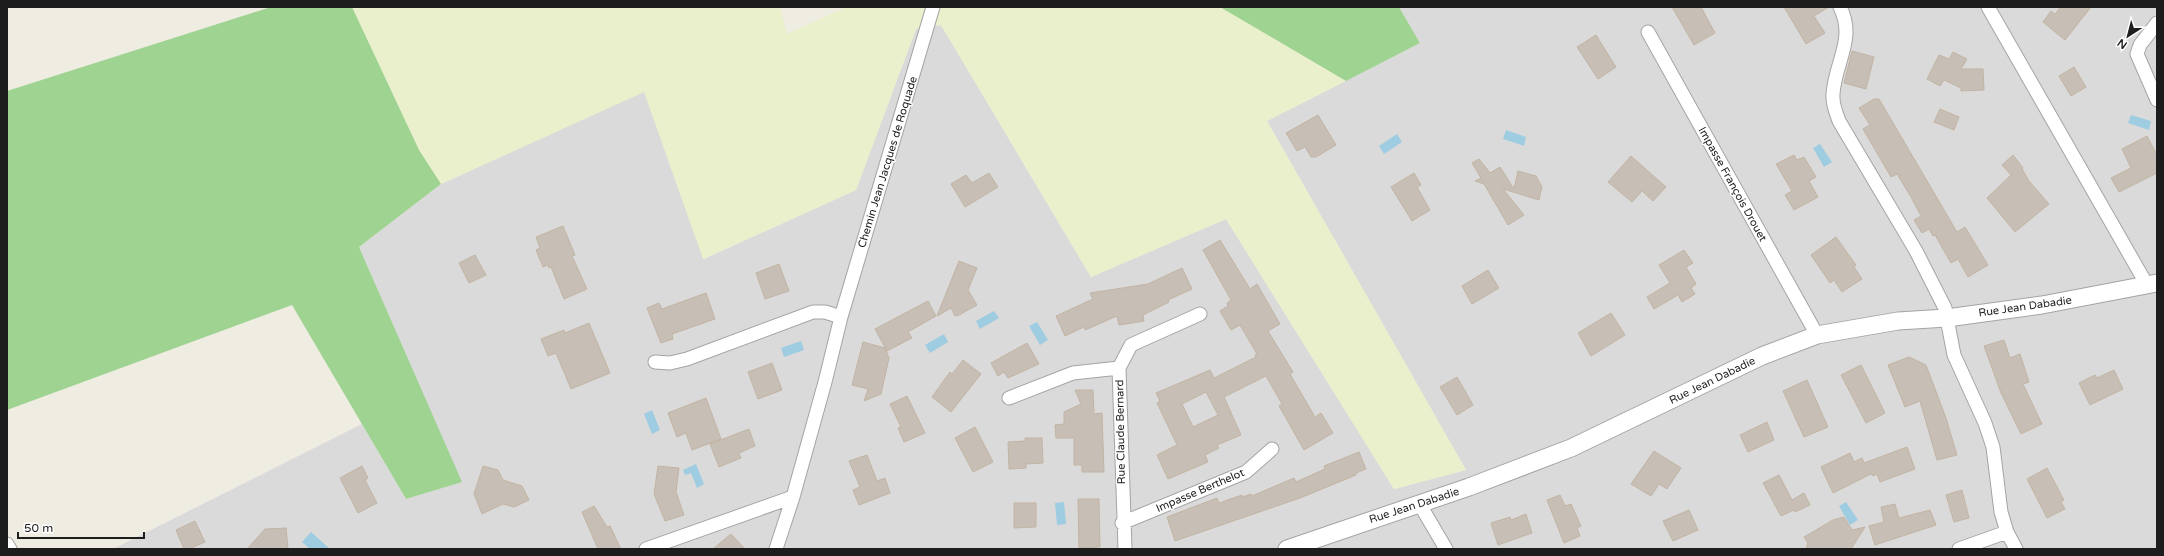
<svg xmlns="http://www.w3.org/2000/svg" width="2164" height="556" font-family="'Varela Round',sans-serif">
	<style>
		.residential { fill: #dbdada }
		.farmland { fill: #eaf0cb }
		.forest { fill: #9fd392 }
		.water { fill: #9ecce1 }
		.building { fill: #c7bfb5; stroke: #c2b4a3; fill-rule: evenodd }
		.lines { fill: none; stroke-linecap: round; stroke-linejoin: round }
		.minor-casing { stroke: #a4a4a4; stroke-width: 15 }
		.tertiary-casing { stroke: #a4a4a4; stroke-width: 19 }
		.minor { stroke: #fff; stroke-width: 13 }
		.tertiary { stroke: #fff; stroke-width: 17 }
		.labels { text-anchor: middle; stroke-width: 3; stroke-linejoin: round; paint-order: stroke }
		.street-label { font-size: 11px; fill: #1d1d1d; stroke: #fff }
	</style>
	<rect width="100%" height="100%" fill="#efece2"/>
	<path class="residential" d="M1399 7H2157V549H113L362 424 406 499 461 482 359 247 441 184 644 91 704 259 856 190 916 29 941 25 1091 277 1226 219 1394 489 1466 470 1267 121 1420 43Z"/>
	<path class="farmland" d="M352 7H780L787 34 846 7H1220L1346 81 1267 121 1466 470 1394 489 1226 219 1091 277 941 25 916 29 856 190 703 259 644 92 441 184 419 150Z"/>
	<path class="forest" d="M271 7H352L419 150 441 184 359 247 462 482 406 499 292 305 7 410V91Z
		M1220 7H1399L1420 43 1346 81Z"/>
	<path class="water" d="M2131 115 2151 121 2149 130 2128 123Z
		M1506 130 1526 137 1524 146 1503 139Z
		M1397 134 1402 142 1384 154 1379 146Z
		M1820 144 1832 162 1824 167 1813 148Z
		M994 311 999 318 980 329 976 321Z
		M1037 322 1048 340 1040 345 1029 326Z
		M944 334 948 342 930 353 925 345Z
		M801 341 804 350 784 357 781 348Z
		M652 410 660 430 652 434 644 414Z
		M696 464 704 484 697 488 691 473 685 475 683 470Z
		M1064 502 1066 524 1057 525 1055 503Z
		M1846 502 1858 520 1850 525 1839 506Z
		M311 532 330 549H310L302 542Z"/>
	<path class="building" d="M1672 7H1701L1715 33 1694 45Z
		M1784 7H1829L1814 16 1825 33 1806 44Z
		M2061 7H2091L2065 40 2043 22 2051 11 2055 14Z
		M1596 35 1616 67 1598 79 1577 47Z
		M1852 51 1874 57 1866 89 1844 83Z
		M1953 52 1967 59 1961 69H1983L1984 90 1961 91V88L1944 80 1940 86 1927 79 1939 55 1949 59Z
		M2074 67 2086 87 2071 96 2059 76Z
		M1874 99H1879L1957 232 1965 227 1988 265 1968 277 1958 259 1951 263 1935 235 1933 236 1929 229 1922 233 1914 220 1921 216 1911 197 1897 174 1891 177 1863 129 1870 125 1859 108Z
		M1940 109 1959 117 1954 130 1934 122Z
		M1318 115 1336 145 1316 157H1311L1305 147 1297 151 1286 133Z
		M2147 136 2157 155V173L2119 192 2111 178 2131 168 2122 149Z
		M1794 155 1797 160 1804 157 1816 177 1809 181 1818 197 1794 210 1785 195 1792 191 1776 164Z
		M2013 155 2023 168 2022 169 2029 181 2049 204 2015 232 1987 198 2011 175 2002 165Z
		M1631 156 1666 187 1653 201 1642 191 1632 202 1608 182Z
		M1479 159 1490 173 1500 167 1514 189 1518 171 1536 176 1542 187 1539 200 1503 189 1524 215 1508 225 1484 184 1475 181 1481 178 1472 163Z
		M989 173 998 187 965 207 951 184 966 175 972 183Z
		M1414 173 1421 185 1417 187 1430 210 1412 221 1391 187Z
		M563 226 575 255 572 256 587 289 564 299 551 267 549 268 548 265 543 267 536 250 540 248 536 237Z
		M1836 237 1856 265 1854 267 1862 279 1842 292 1834 280 1830 283 1811 255Z
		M1220 240 1250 289 1257 284 1280 324 1268 331 1293 372 1290 374 1315 417 1321 413 1333 433 1304 450 1279 406 1282 404 1266 376 1224 397 1241 435 1217 445 1219 448 1205 455 1208 462 1168 479 1157 455 1177 445 1157 403 1160 401 1156 393 1210 370 1214 378 1256 357 1255 355 1257 354 1240 325 1231 330 1220 311 1228 306 1227 303 1231 300 1203 250ZM1206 392 1218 415 1193 427 1182 404Z
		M1684 250 1693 263 1686 267 1696 284 1691 288 1695 294 1682 302 1678 295 1654 309 1647 297 1670 283 1659 265Z
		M475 255 486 275 469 283 459 263Z
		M959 261 977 268 968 290 977 305 959 315 955 316 951 308 937 316Z
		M779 264 789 291 765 299 756 273Z
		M1182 268 1192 289 1168 300 1169 302 1143 315 1144 321 1119 325 1117 316 1085 330 1084 327 1065 336 1056 316 1093 299 1090 293 1148 284Z
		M1488 270 1499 288 1472 304 1462 286Z
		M706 293 715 319 672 334 673 339 661 343 647 308 659 303 662 309Z
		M928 301 936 316 908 332 912 338 887 351 875 329Z
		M1611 313 1625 335 1591 356 1578 333Z
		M589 323 610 373 571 389 556 353 548 356 541 339 564 330 565 333Z
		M2004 340 2010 358 2020 354 2029 382 2023 384 2042 424 2021 434 2001 393 1984 346Z
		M863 342 885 348 889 358 881 394 864 401 868 389 852 385Z
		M1027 343 1039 364 1008 378 1004 372 998 376 991 363Z
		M1909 357 1926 365 1946 418 1957 455 1937 460 1920 401 1905 407 1888 365Z
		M963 360 981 374 951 412 932 397 950 372 952 374Z
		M772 363 782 390 758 399 748 372Z
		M1861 365 1885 413 1866 423 1841 375Z
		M2114 370 2123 389 2090 405 2079 383 2095 375 2097 378Z
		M1457 377 1473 405 1457 415 1440 387Z
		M1807 380 1828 427 1804 437 1783 391Z
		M1075 390H1093L1094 414 1102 413 1104 472H1082V465H1074V438H1056L1055 425 1064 424V412L1081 404Z
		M907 396 925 433 904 442 898 428 901 427 890 404Z
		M706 398 721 439 692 450 686 433 677 437 668 413Z
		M1767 422 1774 440 1748 452 1740 435Z
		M975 427 993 462 973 472 955 438Z
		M749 429 755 446 739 453 741 458 719 467 710 444Z
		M1025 438H1042L1043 463 1026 464V468L1009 469 1008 442 1025 441Z
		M1907 447 1915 469 1880 482 1877 474 1873 476 1871 474 1833 493 1821 467 1850 453 1854 462 1862 458 1864 463Z
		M1654 451 1681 468 1667 489 1659 484 1651 496 1631 484Z
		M1359 452 1366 469 1356 473V475L1300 498 1175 541 1167 517 1217 498 1219 503 1242 495 1243 497 1251 494 1252 496 1294 478 1296 482 1325 469 1324 466Z
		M867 455 877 481 885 478 890 493 859 505 853 490 860 487 849 461Z
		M362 466 368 478 365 480 377 503 358 513 340 478Z
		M483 466 498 470 503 480 522 486 529 500 514 507 503 504 482 514 474 494Z
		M658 466 679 468 676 492 684 515 665 521 654 494Z
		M2047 468 2064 500 2061 502 2065 509 2047 518 2027 479Z
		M1779 475 1792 500 1804 493 1810 505 1795 512 1794 510 1781 516 1763 483Z
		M1962 490 1969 518 1954 522 1946 495Z
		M1560 495 1565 506 1571 504 1581 526 1577 528 1580 536 1564 543 1547 500Z
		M1078 499H1099L1100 547 1079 548Z
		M1014 503H1036V527L1014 528Z
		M1895 504 1899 518 1930 510 1936 525 1875 545 1869 526 1884 522 1881 507Z
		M594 506 607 527 610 526 621 549H598L582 512Z
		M1689 510 1698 530 1673 541 1663 521Z
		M1526 514 1532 533 1498 545 1491 523 1510 517 1511 520Z
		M1844 517 1852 530 1865 527 1851 549H1806L1808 543 1804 537 1833 520Z
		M195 521 205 542 189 549H184L176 530Z
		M286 528 288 549H247L265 529Z
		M731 534 745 549H713Z"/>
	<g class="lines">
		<g class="minor-casing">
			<path id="minor" d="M1840 7C1856 39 1835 62 1833 94 1832 104 1836 112 1839 121L1916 251 1945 308 1954 355 1985 423 1993 447 2001 512 2007 532 2016 549
				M1988 7 2147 285
				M2157 23 2140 45 2137 54 2157 100
				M1648 32 1817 335
				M655 362 670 363 687 359 813 312H825L841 317
				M1009 398 1073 373 1119 368
				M1419 503 1446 549
				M1122 523 1246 472 1272 449
				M7 544 10 549
				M646 549 793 497
				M776 549 793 497 825 382 841 317 933 7
				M1125 549 1119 368 1131 345 1200 314
				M1959 549 2007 532"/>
		</g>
		<g class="tertiary-casing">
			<path id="tertiary" d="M1287 549 1469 487 1571 448 1762 356 1817 335 1898 321 1947 318 2042 305 2157 283"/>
		</g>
		<use href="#minor" class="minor"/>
		<use href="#tertiary" class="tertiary"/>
	</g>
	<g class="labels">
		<g class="street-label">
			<text transform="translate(887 162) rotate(-73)" y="4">Chemin Jean Jacques de Roquade</text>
			<text transform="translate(1733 184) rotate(61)" y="4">Impasse François Drouet</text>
			<text transform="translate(2025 306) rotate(-8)" y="4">Rue Jean Dabadie</text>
			<text transform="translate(1712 380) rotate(-26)" y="4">Rue Jean Dabadie</text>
			<text transform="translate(1120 432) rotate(-91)" y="4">Rue Claude Bernard</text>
			<text transform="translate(1200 490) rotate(-23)" y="4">Impasse Berthelot</text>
			<text transform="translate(1414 505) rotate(-18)" y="4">Rue Jean Dabadie</text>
		</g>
	</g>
	<rect width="2164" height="556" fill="none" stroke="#1d1d1d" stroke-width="16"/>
	<g transform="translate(2128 36) rotate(216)" stroke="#ffffff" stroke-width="3" paint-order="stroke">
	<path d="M0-3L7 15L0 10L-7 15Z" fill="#1d1d1d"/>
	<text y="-6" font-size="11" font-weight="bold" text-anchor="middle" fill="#1d1d1d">N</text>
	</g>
	<path d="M18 532v6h126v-6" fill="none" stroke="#1d1d1d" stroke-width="2"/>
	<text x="24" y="532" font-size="12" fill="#1d1d1d" stroke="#ffffff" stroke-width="3" paint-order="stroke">50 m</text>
</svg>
